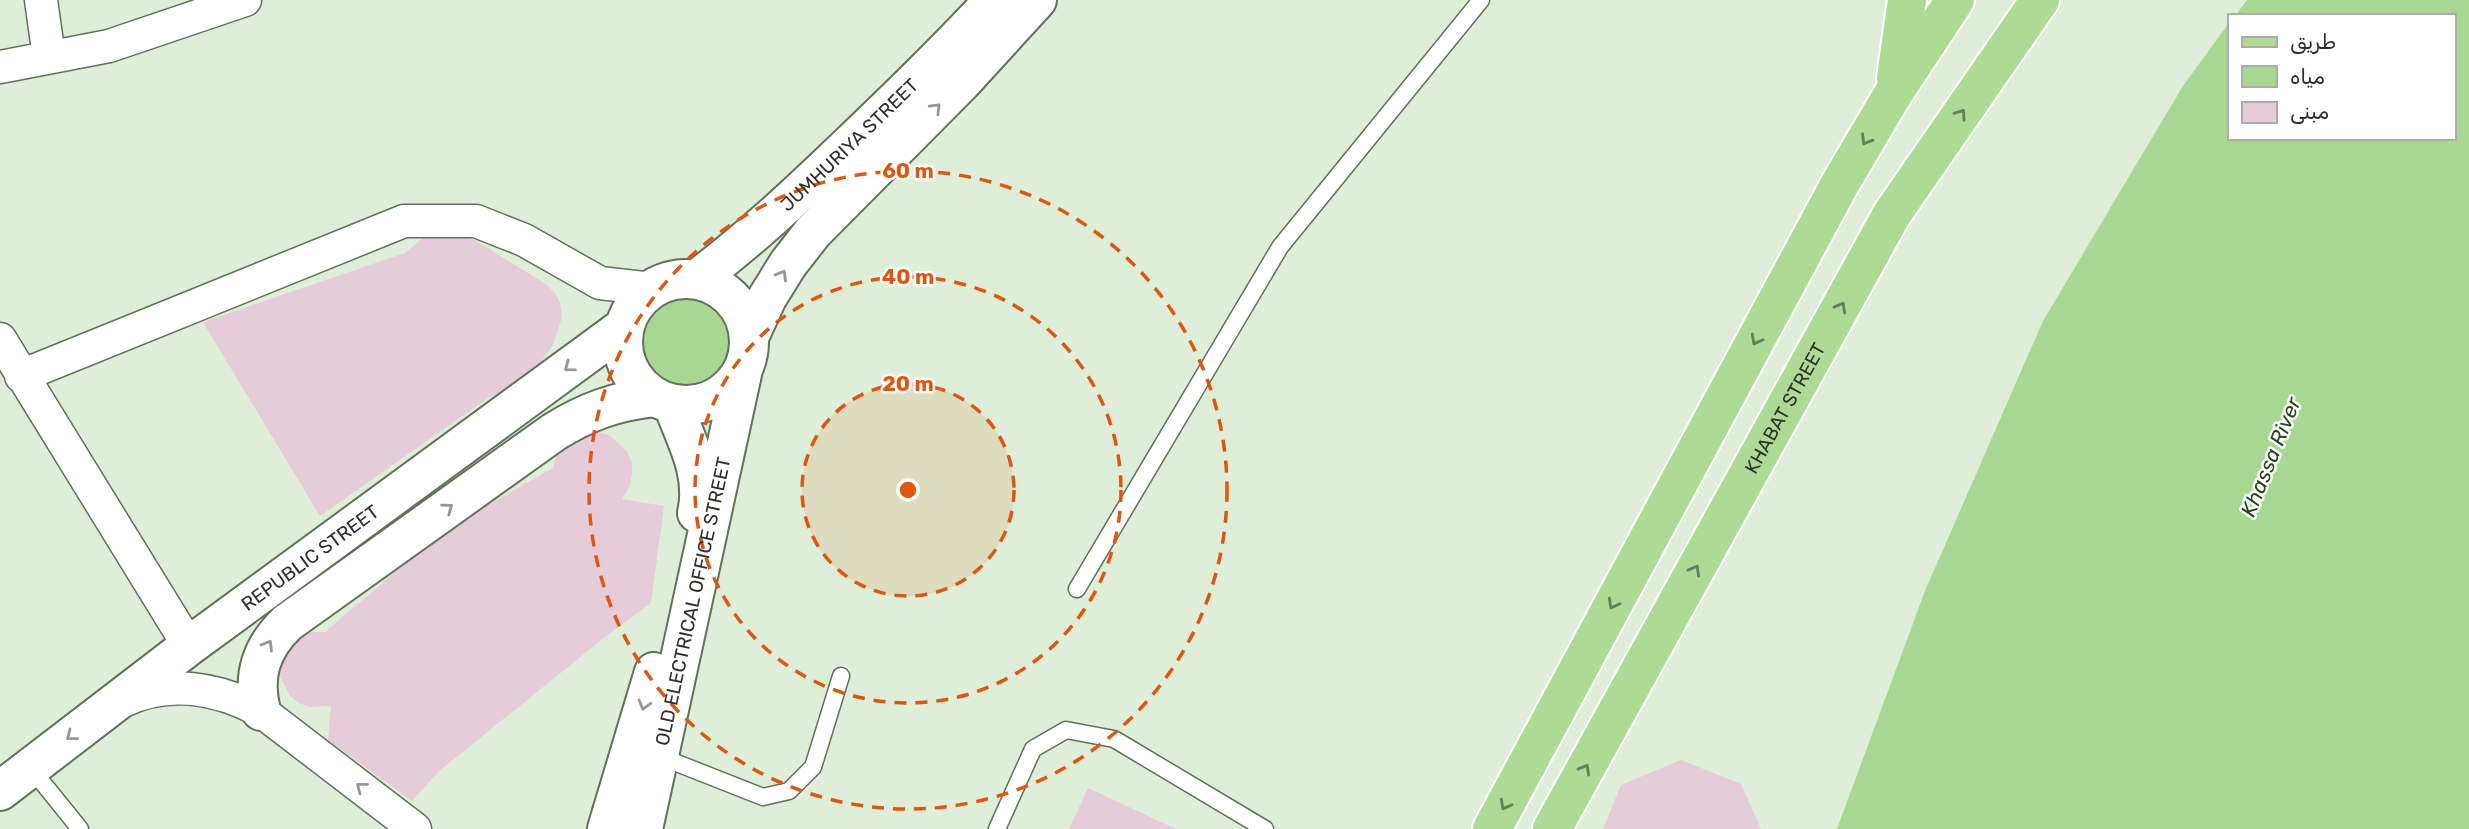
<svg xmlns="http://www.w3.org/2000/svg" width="2469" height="829" font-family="Rubik,Cairo,sans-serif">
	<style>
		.water { fill: #a7d792 }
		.building { fill: #e6ccd9 }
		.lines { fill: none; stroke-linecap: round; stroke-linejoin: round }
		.service-casing { stroke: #62705c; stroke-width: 19 }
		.minor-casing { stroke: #62705c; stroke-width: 35 }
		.tertiary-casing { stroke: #62705c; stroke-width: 42 }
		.primary-casing { stroke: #fff; stroke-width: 42 }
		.service { stroke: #fff; stroke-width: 16 }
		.minor { stroke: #fff; stroke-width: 32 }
		.tertiary { stroke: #fff; stroke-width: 38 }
		.primary { stroke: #addb95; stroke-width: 38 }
		.oneway { stroke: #969894 }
		.oneway2 { stroke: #667e5a }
		.ring { fill: none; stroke: #df570e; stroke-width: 3.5; stroke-dasharray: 12 9 }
		.labels { text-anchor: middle; stroke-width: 5; stroke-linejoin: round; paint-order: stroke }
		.street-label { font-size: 19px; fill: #2c322a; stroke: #fff }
		.water-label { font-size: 21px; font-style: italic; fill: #254415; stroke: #fff }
		.centre { fill: #df570e; stroke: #fff; stroke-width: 3.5 }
		.ring-label { font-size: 21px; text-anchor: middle; font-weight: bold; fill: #df570e; stroke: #fff; stroke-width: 5; stroke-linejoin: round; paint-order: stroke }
	</style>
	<rect width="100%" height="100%" fill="#deeed8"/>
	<path class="water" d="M2247 0H2469V829H1837L1925 591 2043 321 2183 86 2229 23V138H2453V16H2235Z
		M640 340a48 48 0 1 1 96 0a48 48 0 1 1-96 0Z"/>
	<path class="building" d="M428 234 463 236 476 241 546 284 555 293 560 303 562 317 553 345 535 370 514 385 488 398 320 516 203 322 405 253Z
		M585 432H597L609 435 627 451 632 463V475L629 487 622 499 664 506 651 603 610 633 438 772 412 801 328 740 331 706 309 707 299 703 290 696 280 676 283 654 298 637 308 632H325L417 553 463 519 553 468 556 453Z
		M1681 760 1741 784 1761 829H1603L1621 785Z
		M1088 788 1176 829H1069Z"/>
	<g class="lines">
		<g class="service-casing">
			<path id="service" d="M1077 589 1280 247 1481 0
				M659 756 763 797 789 791 813 767 841 676
				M30 767 80 829
				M997 829 1033 749 1066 730 1114 739 1265 829"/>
		</g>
		<g class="minor-casing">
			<path id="minor" d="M41 0 49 57
				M0 67 109 46 245 0
				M0 339 189 646
				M21 376 404 221H476L524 240 600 283 652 289
				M123 701C169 679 218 688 261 711L415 829"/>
		</g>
		<g class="tertiary-casing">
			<g id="tertiary">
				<circle cx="686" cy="342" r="63"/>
				<path id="s1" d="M697 279C749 240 795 197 842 152 894 102 945 53 994 0"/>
				<path d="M750 335 767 298 788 264 813 232 962 82 1037 0"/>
				<path d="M673 405C686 440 706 474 697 513"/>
				<path d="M261 711C252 676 261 648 287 623L554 432C586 412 616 401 654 397"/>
				<path id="s2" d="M0 791 189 646 624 327"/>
				<path d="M607 829 654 672"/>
				<path id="s3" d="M643 829 742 374"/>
			</g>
		</g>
		<g class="primary-casing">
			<g id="primary">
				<path d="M1896 78 1907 0"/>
				<path d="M1492 829 1841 182 1893 94 1955 0"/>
				<path id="s4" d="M1552 829 1892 214 2040 0"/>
			</g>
		</g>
		<use href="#service" class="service"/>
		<use href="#minor" class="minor"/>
		<use href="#tertiary" class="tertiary"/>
		<use href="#primary" class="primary"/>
	</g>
	<defs><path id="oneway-chevron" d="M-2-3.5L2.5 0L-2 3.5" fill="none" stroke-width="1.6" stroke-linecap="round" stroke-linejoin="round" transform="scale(1.75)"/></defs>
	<g class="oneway">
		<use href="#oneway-chevron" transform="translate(936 108) rotate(-45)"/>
		<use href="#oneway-chevron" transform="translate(782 275) rotate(-59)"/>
		<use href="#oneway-chevron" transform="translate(569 367) rotate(144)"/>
		<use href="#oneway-chevron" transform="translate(448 508) rotate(-36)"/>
		<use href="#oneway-chevron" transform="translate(268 645) rotate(-59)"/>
		<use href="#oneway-chevron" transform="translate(644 705) rotate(106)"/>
		<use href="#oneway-chevron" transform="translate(71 736) rotate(142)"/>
		<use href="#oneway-chevron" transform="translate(361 787) rotate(-142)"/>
	</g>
	<g class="oneway2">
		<use href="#oneway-chevron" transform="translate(1961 114) rotate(-55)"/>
		<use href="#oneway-chevron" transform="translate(1866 140) rotate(121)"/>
		<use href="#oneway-chevron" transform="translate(1841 307) rotate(-61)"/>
		<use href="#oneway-chevron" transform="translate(1756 340) rotate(118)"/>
		<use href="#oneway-chevron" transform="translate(1695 570) rotate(-61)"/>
		<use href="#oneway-chevron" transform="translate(1613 604) rotate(118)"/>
		<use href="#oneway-chevron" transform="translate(1585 769) rotate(-61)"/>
		<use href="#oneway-chevron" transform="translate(1505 805) rotate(118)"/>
	</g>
	<circle cx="908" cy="490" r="106" fill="#df570e" fill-opacity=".12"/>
	<g class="ring">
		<circle cx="908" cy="490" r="106"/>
		<circle cx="908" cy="490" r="213"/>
		<circle cx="908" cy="490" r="319"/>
	</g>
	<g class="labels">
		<g class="street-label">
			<text dy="7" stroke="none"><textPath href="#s1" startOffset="203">JUMHURIYA STREET</textPath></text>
			<text dy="7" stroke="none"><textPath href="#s4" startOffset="481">KHABAT STREET</textPath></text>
			<text dy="7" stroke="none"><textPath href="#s2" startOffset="388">REPUBLIC STREET</textPath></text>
			<text dy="7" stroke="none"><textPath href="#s3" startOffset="233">OLD ELECTRICAL OFFICE STREET</textPath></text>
		</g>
		<g class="water-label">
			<text transform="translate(2271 457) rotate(-68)" y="7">Khassa River</text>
		</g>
	</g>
	<circle cx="908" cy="490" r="10" class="centre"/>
	<g class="ring-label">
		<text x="908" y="178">60 m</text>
		<text x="908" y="284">40 m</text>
		<text x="908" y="391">20 m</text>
	</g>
	<rect x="2228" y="14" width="228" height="126" fill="#ffffff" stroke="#abadaa" stroke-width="2"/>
	<rect x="2242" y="37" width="35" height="10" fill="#addb95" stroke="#abadaa" stroke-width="2"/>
	<text x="2290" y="49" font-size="21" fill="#2c322a">طريق</text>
	<rect x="2242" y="66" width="35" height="21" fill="#a7d792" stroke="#abadaa" stroke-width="2"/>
	<text x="2290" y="84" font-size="21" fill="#2c322a">مياه</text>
	<rect x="2242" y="102" width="35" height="21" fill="#e6ccd9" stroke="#abadaa" stroke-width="2"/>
	<text x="2290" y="119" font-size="21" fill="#2c322a">مبنى</text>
</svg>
